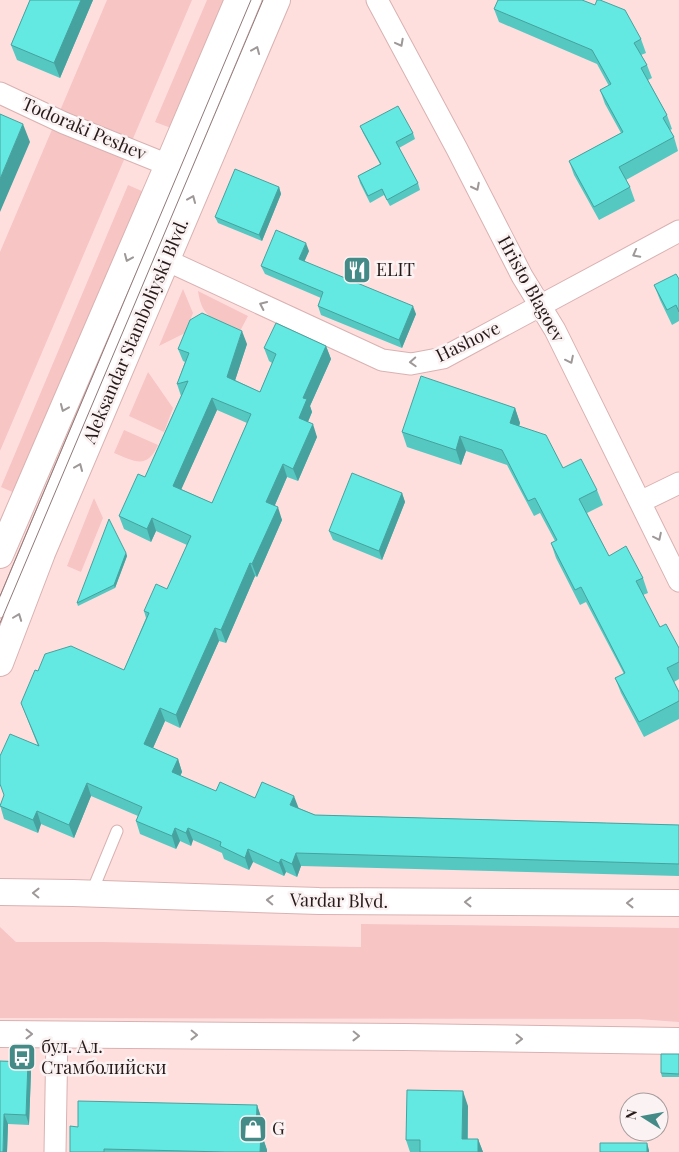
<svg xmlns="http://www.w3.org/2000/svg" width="679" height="1152" font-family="'Playfair Display',serif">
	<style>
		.green { fill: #f7c5c3 }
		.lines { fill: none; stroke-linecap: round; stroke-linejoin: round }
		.service-casing { stroke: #d8b2b1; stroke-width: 13 }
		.minor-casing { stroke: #d8b2b1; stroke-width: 23 }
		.tertiary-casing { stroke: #d8b2b1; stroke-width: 28 }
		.service { stroke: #fff; stroke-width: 11 }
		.minor { stroke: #fff; stroke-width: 21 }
		.tertiary { stroke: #fff; stroke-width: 26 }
		.tram { stroke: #8f7978; stroke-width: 1 }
		.wall { fill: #56c8c2; fill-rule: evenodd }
		.shaded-wall { fill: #46a29e }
		.building { fill: #64e8e2; stroke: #46a29e; fill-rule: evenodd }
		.oneway { stroke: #9e9898 }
		.labels { text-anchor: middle; stroke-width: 5; stroke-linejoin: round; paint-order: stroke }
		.street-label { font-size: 18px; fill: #281a1a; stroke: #fbf3f3 }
		.poi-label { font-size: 18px; fill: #281a1a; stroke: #fbf3f3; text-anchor: start }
	</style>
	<rect width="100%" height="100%" fill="#ffdfde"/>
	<path class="green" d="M107 0H192L0 451V252Z
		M207 0H226L171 128 155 122Z
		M128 185 144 192 17 494 1 487Z
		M183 289 193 313 185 333 159 346Z
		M198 291 248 316 240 331C216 320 202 320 198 291Z
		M148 372 173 408 164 432 129 416Z
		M124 430 158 445C147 470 134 461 114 453Z
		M94 498 103 518 81 572 67 566Z
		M361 924 679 928V1022L638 1019 0 1018V927L16 942H103L361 947Z"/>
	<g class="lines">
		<g class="service-casing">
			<path id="service" d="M0 612 256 0
				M91 894 117 831"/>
		</g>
		<g class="minor-casing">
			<path id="minor" d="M377 0 457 149 522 276 555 330 679 581
				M0 93 64 123 168 165
				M166 260 382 360 411 364 443 358 679 231
				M640 502 679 483
				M55 1152 57 1034"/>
		</g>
		<g class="tertiary-casing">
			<path id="tertiary" d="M0 555 168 165 238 0
				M0 663 42 553 277 0
				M0 892 73 893 319 901 679 903
				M0 1034 404 1037 679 1041"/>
		</g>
		<use href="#service" class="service"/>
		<use href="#minor" class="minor"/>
		<use href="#tertiary" class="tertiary"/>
		<path class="tram" d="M0 596 251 0
			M0 623 263 0"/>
	</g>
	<path class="wall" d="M30 0H93L60 78 17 60 11 45Z
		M494 9 641 39 646 53 641 55 647 65 652 78 648 80 667 115 672 129 670 130 674 137 678 151 626 180 630 187 635 201 599 220 574 175 569 161 621 133 605 104 600 90 609 86 597 64 499 22Z
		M360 126 413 133 415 139 399 148 418 183 420 190 390 206 384 195 370 203 360 183 358 176 380 164 363 133Z
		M279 187 281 194 262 241 218 223 215 217Z
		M309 251 304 261 416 314 402 348 321 315 318 306 321 298 265 274 261 266Z
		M679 279V321L672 325 660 300 654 285Z
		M247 344 235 380 260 392 272 363 269 361 264 348 326 346 331 359 310 406 312 412 308 422 317 437 298 481 287 477 275 505 282 520 257 577 255 576 226 643 219 641 180 728 165 721 153 748 178 759 182 772 180 776 216 791 255 798 299 808 315 815 679 825V876L301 866 297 877 286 872 284 876 253 862 249 870 224 859 222 853 193 840 191 846 180 841 176 849 140 834 136 821 138 816 91 796 74 838 41 824 38 833 4 819 0 805 38 746 21 703 38 671 124 670 146 618 144 611 167 589 187 545 156 531 151 542 124 529 119 516 145 477 181 396 177 384 185 362 183 361 178 349ZM217 410 247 423 212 503 181 489Z
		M515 408 520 423 519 426 563 468 597 490 603 505 587 513 609 556 643 578 648 593 643 595 660 627 679 648V679L674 682 679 692V719L644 737 621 693 615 678 624 674 586 602 580 605 556 558 551 543 555 541 540 513 534 516 507 465 466 451 461 465 407 447 402 432Z
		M402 493 405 502 382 560 333 540 329 531Z
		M126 553 127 556 115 588 78 606 77 603Z
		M679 1054V1077H662L661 1073Z
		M0 1061 28 1062 31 1072 29 1125 8 1124 7 1152Z
		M257 1105 263 1123V1138L267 1150V1152H70L78 1127Z
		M468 1106V1139H478L483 1152H410L406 1140Z"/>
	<path class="shaded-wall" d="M81 0H93L60 78 54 63Z
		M23 124 30 142 0 212V179Z
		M279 187 281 194 262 241 259 235Z
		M306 243 309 251 302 267 299 259Z
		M413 306 416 314 402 348 399 340Z
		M242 331 247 344 232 390 227 377Z
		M326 346 331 359 310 406 312 412 304 431 299 418 303 398Z
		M212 398 217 410 177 499 173 486Z
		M515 408 520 423 515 438 510 423Z
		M313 424 317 437 298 481 293 469Z
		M460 436 466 451 461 465 456 450Z
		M283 464 287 477 271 514 266 502Z
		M402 493 405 502 382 560 379 551Z
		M278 507 282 520 257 577 252 564Z
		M152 518 156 531 151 542 147 529Z
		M126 553 127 556 115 588 114 585Z
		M250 563 255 576 226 643 221 630Z
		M215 628 219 641 180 728 176 715Z
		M160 708 165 721 149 757 144 744Z
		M178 759 182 772 176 785 172 772Z
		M87 783 91 796 74 838 69 825Z
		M294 796 299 809 290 805Z
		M37 811 41 824 38 833 33 820Z
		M175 828 180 841 176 849 172 836Z
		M188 828 193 840 191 846 186 833Z
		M248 849 253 862 249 870 245 858Z
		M296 853 301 866 297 877 292 864Z
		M281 859 286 872 284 876 279 863Z
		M28 1062 31 1072 29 1125 26 1115Z
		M463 1091 468 1106 467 1152 462 1139Z
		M257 1105 263 1123V1138L267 1150V1152H260L256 1132Z
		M4 1114 8 1124 7 1152H3Z
		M478 1139 483 1152H478Z
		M647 1143 649 1150V1152H647Z"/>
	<path class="building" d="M30 0H81L54 63 11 45Z
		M498 0H582L595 5 597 0H600L625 10 641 39 634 43 647 65 641 68 667 115 663 118 674 137 619 167 630 187 594 207 569 161 623 132 600 90 611 84 592 50 494 9Z
		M398 106 413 133 396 142 418 183 387 200 382 189 368 196 358 176 381 164 360 126Z
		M0 114 23 124 0 179Z
		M235 169 279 187 259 235 215 217Z
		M276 230 306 243 299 259 413 306 399 340 318 306 323 292 261 266Z
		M676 274 679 279V312L676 305 667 310 654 285Z
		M202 313 242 331 227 377 260 392 276 354 264 348 276 323 326 346 303 398 307 399 299 418 313 424 293 469 283 464 266 502 278 507 252 564 250 563 221 630 215 628 176 715 160 708 144 744 178 759 172 772 216 791 220 782 255 798 262 782 294 796 290 805 315 815 679 825V864L296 853 292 864 281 859 279 863 248 849 245 858 220 846 221 842 188 828 186 833 175 828 172 836 136 821 142 807 87 783 69 825 37 811 33 820 0 806 4 795 0 784V756L10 734 39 746 21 703 35 670 38 671 45 654 71 646 124 670 149 613 144 611 156 584 167 589 191 536 152 518 147 529 119 516 138 474 145 477 188 381 177 384 189 353 178 349 190 320ZM212 398 251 414 212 503 173 486Z
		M421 376 515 408 510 423 546 435 563 468 581 459 597 490 579 499 609 556 626 546 643 578 636 581 660 627 666 624 679 648V662L667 668 679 692V701L639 722 615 678 625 673 581 587 575 590 551 543 557 540 535 498 528 501 502 450 460 436 456 450 402 432Z
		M352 473 402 493 379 551 329 531Z
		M109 519 126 553 114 585 77 603Z
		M661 1054H679V1074L661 1073Z
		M0 1061 28 1062 26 1115 4 1114 3 1152H0Z
		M407 1090 463 1091 462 1139H478V1152H420V1140H406Z
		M78 1101 257 1105 256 1132H261L260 1152H225L104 1149V1152H70V1126L78 1127Z
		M600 1143H647V1152H600Z"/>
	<defs><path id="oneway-chevron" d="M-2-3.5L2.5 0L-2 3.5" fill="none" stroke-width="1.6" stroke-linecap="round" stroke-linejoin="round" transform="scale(1.25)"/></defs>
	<g class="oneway">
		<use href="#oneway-chevron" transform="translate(400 43) rotate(62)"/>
		<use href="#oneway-chevron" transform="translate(256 50) rotate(-67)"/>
		<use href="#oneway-chevron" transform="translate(476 187) rotate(63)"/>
		<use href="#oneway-chevron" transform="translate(192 199) rotate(-67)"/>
		<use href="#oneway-chevron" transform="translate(636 254) rotate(152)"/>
		<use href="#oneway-chevron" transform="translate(128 258) rotate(113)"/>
		<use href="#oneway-chevron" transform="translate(263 305) rotate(-155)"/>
		<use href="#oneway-chevron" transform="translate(570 360) rotate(64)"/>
		<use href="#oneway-chevron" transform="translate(413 362) rotate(177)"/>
		<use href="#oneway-chevron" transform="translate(64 408) rotate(113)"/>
		<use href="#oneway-chevron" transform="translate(79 467) rotate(-67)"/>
		<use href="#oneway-chevron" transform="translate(658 537) rotate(64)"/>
		<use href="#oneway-chevron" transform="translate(18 617) rotate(-69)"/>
		<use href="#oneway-chevron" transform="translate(36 893) rotate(-179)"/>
		<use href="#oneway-chevron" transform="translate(270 900) rotate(-178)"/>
		<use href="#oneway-chevron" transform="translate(468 902) rotate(-180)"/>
		<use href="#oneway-chevron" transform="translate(630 903) rotate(-180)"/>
		<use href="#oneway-chevron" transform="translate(29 1034)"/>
		<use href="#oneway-chevron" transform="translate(194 1035) rotate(1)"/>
		<use href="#oneway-chevron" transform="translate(356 1036) rotate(1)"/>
		<use href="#oneway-chevron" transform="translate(519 1039) rotate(1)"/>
	</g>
	<defs>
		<g id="restaurant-square" transform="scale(1.4375)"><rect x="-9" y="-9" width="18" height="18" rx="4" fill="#448b87" stroke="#fbf3f3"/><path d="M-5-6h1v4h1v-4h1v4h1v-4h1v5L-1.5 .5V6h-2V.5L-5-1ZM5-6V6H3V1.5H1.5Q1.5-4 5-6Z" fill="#fff"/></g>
		<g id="bus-square" transform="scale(1.4375)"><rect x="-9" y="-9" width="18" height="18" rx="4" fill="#448b87" stroke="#fbf3f3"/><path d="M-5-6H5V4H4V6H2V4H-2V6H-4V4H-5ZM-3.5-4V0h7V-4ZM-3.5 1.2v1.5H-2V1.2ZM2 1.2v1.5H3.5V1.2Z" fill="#fff"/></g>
		<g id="shop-square" transform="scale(1.4375)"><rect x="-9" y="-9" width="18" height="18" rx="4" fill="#448b87" stroke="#fbf3f3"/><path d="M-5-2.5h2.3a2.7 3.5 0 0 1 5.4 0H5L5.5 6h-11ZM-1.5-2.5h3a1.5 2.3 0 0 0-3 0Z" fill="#fff"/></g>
	</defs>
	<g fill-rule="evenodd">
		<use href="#restaurant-square" x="357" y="270"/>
		<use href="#bus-square" x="22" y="1057"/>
		<use href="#shop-square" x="253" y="1129"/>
	</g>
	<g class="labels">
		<g class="street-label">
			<text transform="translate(84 129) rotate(23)" y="6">Todoraki Peshev</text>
			<text transform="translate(531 289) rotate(61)" y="6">Hristo Blagoev</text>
			<text transform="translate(136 331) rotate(-67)" y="6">Aleksandar Stamboliyski Blvd.</text>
			<text transform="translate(468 342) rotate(-26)" y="6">Hashove</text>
			<text transform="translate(339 901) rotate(1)" y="6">Vardar Blvd.</text>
		</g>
		<g class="poi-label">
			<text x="376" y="276">ELIT</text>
			<text x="41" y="1053">бул. Ал.<tspan x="41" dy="21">Стамболийски</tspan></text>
			<text x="272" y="1135">G</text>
		</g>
	</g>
	<g transform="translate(644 1117) rotate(281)"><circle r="24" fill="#fbf3f3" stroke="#a79c9c"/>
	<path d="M0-4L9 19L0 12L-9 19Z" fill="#448b87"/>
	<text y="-8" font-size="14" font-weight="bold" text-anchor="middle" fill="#281a1a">N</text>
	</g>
</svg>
